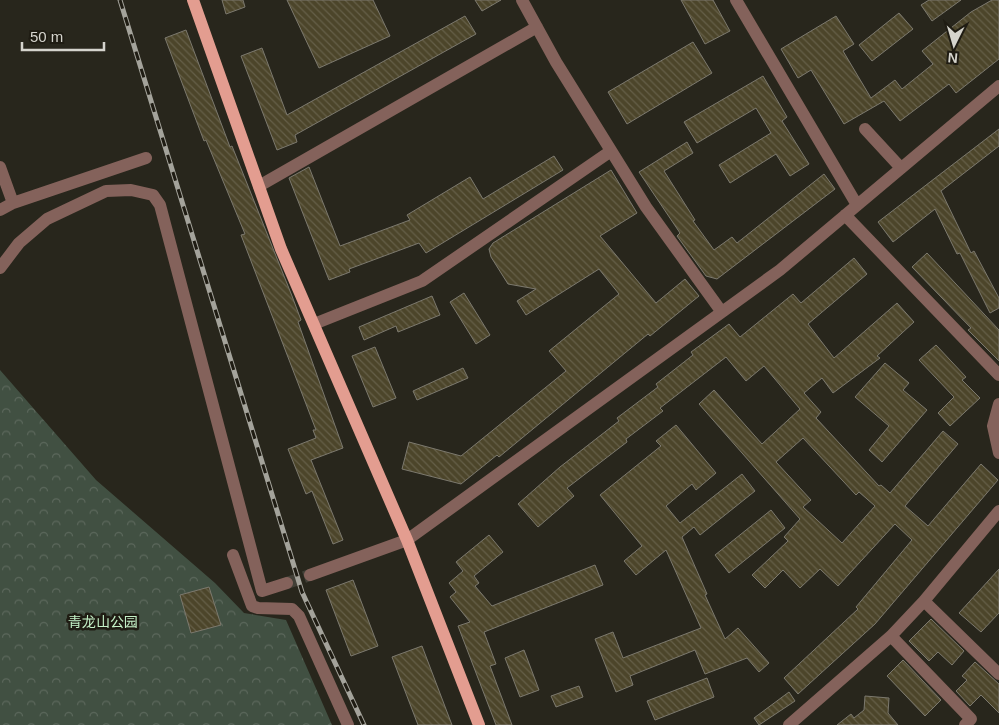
<svg xmlns="http://www.w3.org/2000/svg" width="999" height="725" font-family="Arial,'Noto Sans SC',sans-serif">
	<style>
		.forest { fill: url(#forest-crowns) }
		.building { fill: url(#building-back-hatch); stroke: #7c796e; fill-rule: evenodd }
		.lines { fill: none; stroke-linecap: round; stroke-linejoin: round }
		.minor-tunnel { stroke: #424037; stroke-width: 12; stroke-dasharray: 12 6; stroke-linecap: butt }
		.minor { stroke: #84625b; stroke-width: 12 }
		.major { stroke: #e39d90; stroke-width: 12 }
		.rail-casing { stroke: #a4a39b; stroke-width: 5 }
		.rail { stroke: #1f1c13; stroke-width: 3; stroke-dasharray: 9; stroke-linecap: butt }
		.labels { text-anchor: middle; stroke-width: 5; stroke-linejoin: round; paint-order: stroke }
		.park-label { font-size: 14px; fill: #c4f1c7; stroke: #1f1c13 }
	</style>
	<defs>
		<pattern id="forest-crowns" width="20" height="18" patternUnits="userSpaceOnUse" patternTransform="scale(1.25)"><rect width="20" height="18" fill="#415042"/><path d="M2 6a3 3 0 1 1 6 0M12 15a3 3 0 1 1 6 0" fill="none" stroke="#5c685c"/></pattern>
		<pattern id="building-back-hatch" width="6" height="6" patternUnits="userSpaceOnUse" patternTransform="scale(1.25)"><rect width="6" height="6" fill="#4c452a"/><path d="M-1 5l2 2M0 0l6 6M5-1l2 2" fill="none" stroke="#655f48"/></pattern>
	</defs>
	<rect width="100%" height="100%" fill="#28261c"/>
	<path class="forest" d="M0 370 96 480 215 583 244 613 286 620 332 725H0Z"/>
	<path class="building" d="M222 0H243L245 7 226 14Z
		M287 0H373L390 36 319 68Z
		M475 0H501L482 11Z
		M681 0H713L730 31 705 44Z
		M929 0H961L932 21 921 5Z
		M992 0H999V59L956 93 949 84 900 121 884 101 844 124 811 70 798 78 781 49 836 16 854 44 843 51 871 98 895 80 902 89 933 64 922 51 971 12Z
		M899 13 913 29 872 61 859 45Z
		M465 16 476 34 295 135 297 142 277 150 241 56 262 48 287 115Z
		M186 30 230 147 232 146 292 296 301 320 298 322 343 448 311 460 343 540 333 544 312 491 306 494 288 449 316 438 313 430H316L241 235 245 234 206 140 204 141 165 38Z
		M693 42 712 73 627 124 608 92Z
		M763 76 787 117 782 121 809 164 790 176 776 154 730 183 719 165 771 133 756 108 697 143 684 122Z
		M999 129V146L941 191 971 253 974 251 999 298V308L990 313 960 253 957 254 935 209 893 242 878 222Z
		M687 142 693 153 664 171 695 220 693 221 714 250 732 237 737 243 824 174 835 189 717 279 706 276 677 236 680 233 639 172Z
		M554 156 563 170 426 253 419 243 349 269 350 272 329 280 289 178 309 167 340 246 410 220 407 215 470 177 483 199Z
		M611 170 637 213 600 236 656 303 685 279 699 296 650 336 648 334 499 457 497 455 461 484 402 469 409 442 461 456 566 371 549 351 619 294 599 269 526 315 517 301 536 289 508 284 491 257 489 249 493 243Z
		M927 253 999 330V361L968 330 971 328 912 267Z
		M854 258 867 274 808 324 834 358 897 303 914 322 877 356 880 358 833 393 822 378 804 393 821 412 816 418 879 486 881 485 890 493 943 431 958 444 905 506 928 526 981 464 998 480 875 624 798 694 784 678 858 609 856 607 912 540 895 524 838 586 820 569 800 588 783 570 765 588 752 575 788 541 784 537 800 519 699 404 714 390 762 444 800 409 764 366 746 381 726 357 660 408 663 411 626 439 627 442 567 488 574 496 538 527 518 504 560 467 619 421 617 418 658 387 656 384 693 355 691 352 729 324 740 337 793 294 801 303ZM803 438 856 495 859 492 875 506 842 543 803 507 811 500 776 462Z
		M464 293 490 335 476 344 450 302Z
		M432 296 440 315 398 332 396 326 364 340 359 327Z
		M936 345 966 377 962 380 980 398 950 426 938 413 954 397 919 360Z
		M375 347 396 398 373 407 352 356Z
		M885 363 909 383 903 390 927 410 882 462 869 450 889 426 855 397Z
		M463 368 468 378 417 400 413 391Z
		M676 425 716 473 696 490 692 484 666 506 680 523 742 474 755 491 700 535 694 527 682 537 707 594 705 595 725 639 738 628 769 663 759 672 747 658 705 674 695 650 630 676 633 685 616 692 595 639 613 632 623 658 701 628 666 550 636 575 624 561 642 546 600 495 661 446 656 441Z
		M771 510 785 528 729 573 715 555Z
		M489 535 503 552 474 576 479 583 475 586 492 606 595 565 603 585 484 632 496 664 490 666 512 725H496L458 626 470 622 450 597 456 592 449 583 463 571 456 562Z
		M999 569V613L981 632 959 613Z
		M353 580 378 646 351 656 326 590Z
		M209 587 221 625 191 633 180 595Z
		M931 619 964 651 952 665 938 652 929 661 909 641Z
		M422 646 452 725H418L392 657Z
		M524 650 539 690 520 697 505 658Z
		M903 660 941 700 925 716 887 676Z
		M975 662 999 684V713L981 695 970 706 956 691 967 680 962 676Z
		M707 678 714 697 655 720 647 701Z
		M579 686 583 697 556 707 551 696Z
		M789 692 795 701 759 725 754 718Z
		M865 696 889 698 888 713 898 725H837L851 714 854 718 864 710Z"/>
	<g class="lines">
		<path class="minor-tunnel" d="M287 583 310 575"/>
		<path class="minor" d="M522 0 556 62 646 207 721 311
			M736 0 857 205
			M865 129 901 168
			M0 167 13 203
			M259 186 537 27
			M0 210 13 203 146 158
			M845 215 999 375
			M0 268 19 243 47 219 106 191 131 190 153 195 160 205 262 591 287 583
			M314 324 422 281 611 151
			M999 404 993 426 999 453
			M233 555 252 606 258 608 292 609 299 616 348 725
			M310 575 407 540 780 270 999 86
			M924 601 999 674
			M891 636 971 719 965 725
			M789 725 891 636 924 601 999 511"/>
		<path class="major" d="M193 0 281 249 407 540 479 725"/>
		<g class="rail-casing">
			<path id="rail" d="M120 0 302 592 364 725"/>
		</g>
		<use href="#rail" class="rail"/>
	</g>
	<g class="labels">
		<g class="park-label">
			<text x="103" y="627">青龙山公园</text>
		</g>
	</g>
	<g transform="translate(954 45) rotate(185)" stroke="#1f1c13" stroke-width="4" paint-order="stroke">
	<path d="M0-4L9 19L0 12L-9 19Z" fill="#d5d4cd"/>
	<text y="-8" font-size="14" font-weight="bold" text-anchor="middle" fill="#d5d4cd">N</text>
	</g>
	<path d="M22 42v8h82v-8" fill="none" stroke="#d5d4cd" stroke-width="2.5"/>
	<text x="30" y="42" font-size="15" fill="#d5d4cd" stroke="#1f1c13" stroke-width="4" paint-order="stroke">50 m</text>
</svg>
